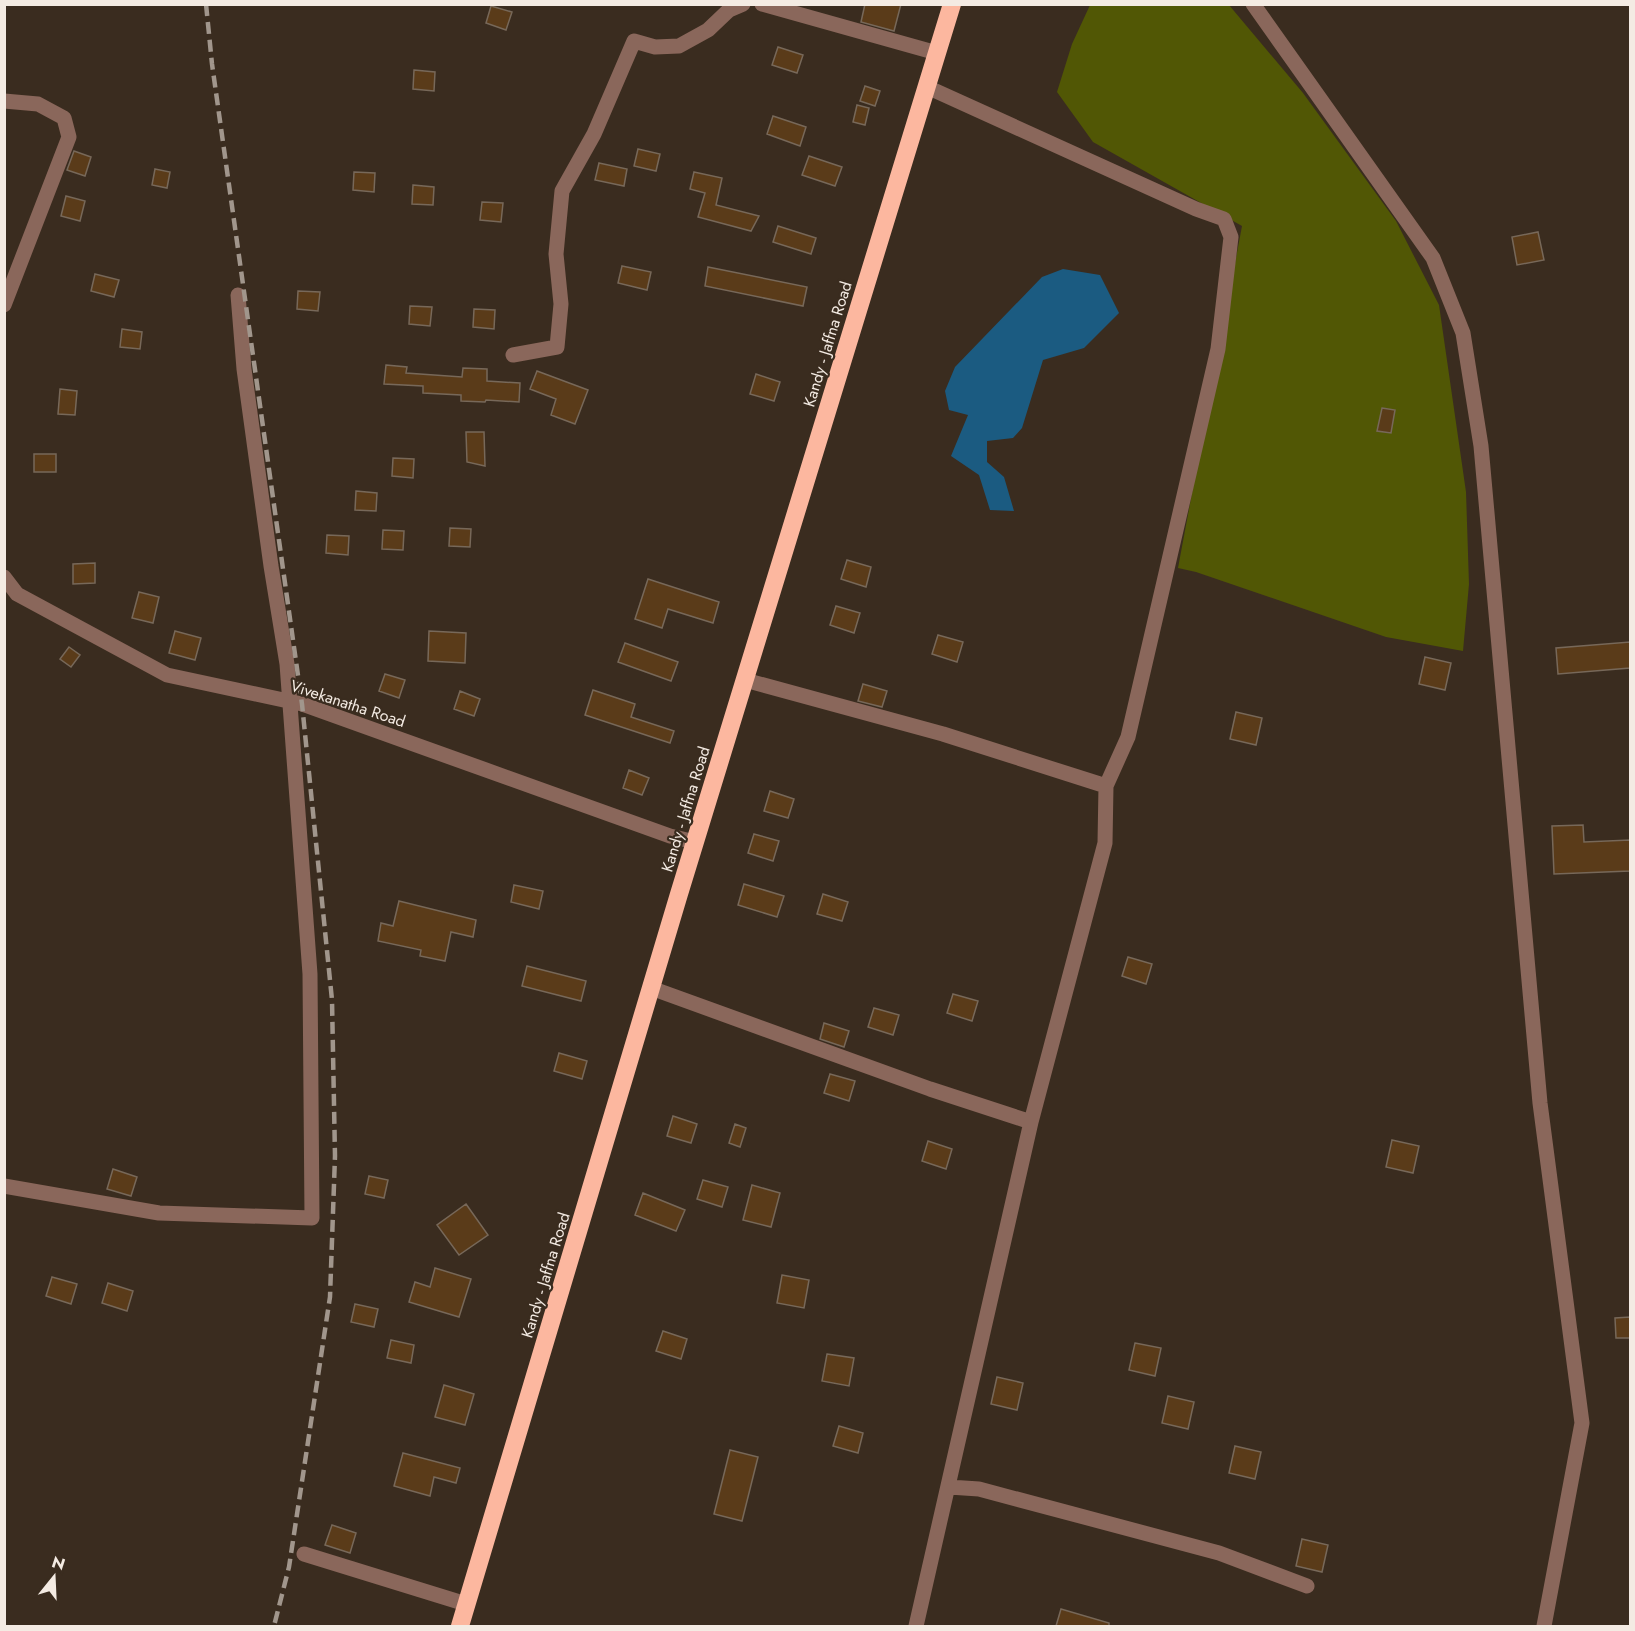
<svg xmlns="http://www.w3.org/2000/svg" width="1635" height="1631" font-family="Jost,sans-serif">
	<style>
		.green { fill: #515705 }
		.water { fill: #1b5b81 }
		.building { fill: #5a3b19; stroke: #776859; stroke-width: 1.5 }
		.lines { fill: none; stroke-linecap: round; stroke-linejoin: round }
		.minor { stroke: #8a675b; stroke-width: 15 }
		.highway { stroke: #fcb79f; stroke-width: 18 }
		.rail { stroke: #a1968c; stroke-width: 4.5; stroke-dasharray: 12 6; stroke-linecap: butt }
		.labels { text-anchor: middle; stroke-width: 4.5; stroke-linejoin: round; paint-order: stroke }
		.street-label { font-size: 16px; fill: #f4ebe3; stroke: #3a2c1f }
	</style>
	<rect width="100%" height="100%" fill="#3a2c1f"/>
	<path class="green" d="M1090 5H1229L1303 93 1396 221 1439 305 1466 492 1469 584 1463 651 1386 637 1196 572 1178 568 1242 226 1093 142 1057 92 1072 44Z"/>
	<path class="water" d="M1063 269 1100 275 1119 313 1084 348 1043 360 1022 428 1013 438 987 441V462L1004 477 1014 511 990 510 979 475 951 456 968 415 949 410 945 391 955 367 1042 277Z"/>
	<path class="building" d="M865 4H901L894 31 861 22Z
		M491 6 512 12 506 30 486 23Z
		M778 47 803 55 797 73 772 65Z
		M414 70 435 72 434 91 413 89Z
		M865 86 880 91 875 106 860 101Z
		M857 105 869 108 865 125 853 122Z
		M773 116 806 127 800 146 767 134Z
		M638 149 660 154 656 171 634 166Z
		M74 151 91 157 85 176 67 170Z
		M809 156 842 167 835 186 802 175Z
		M599 163 627 169 624 186 595 180Z
		M155 169 170 172 167 188 152 185Z
		M354 172 375 173 374 192 353 190Z
		M694 172 722 178 716 205 759 216 751 231 698 217 705 193 690 189Z
		M413 185 434 187 433 205 412 204Z
		M66 196 85 201 80 221 61 216Z
		M482 202 503 203 501 222 480 220Z
		M778 226 816 238 811 254 773 242Z
		M1538 232 1544 260 1517 265 1512 237Z
		M622 266 651 272 647 290 618 283Z
		M708 267 807 287 803 306 705 286Z
		M95 274 119 280 114 297 91 291Z
		M298 291 320 292 318 311 297 309Z
		M410 306 432 307 430 326 409 324Z
		M474 309 495 310 494 329 473 327Z
		M122 329 142 332 140 349 120 347Z
		M386 365 407 367 406 373 462 377 463 368 487 369V381L520 383 519 402 486 400 485 402 461 401V395L423 393V386L384 384Z
		M537 371 588 390 575 424 551 415 556 399 530 389Z
		M756 374 780 382 774 401 750 394Z
		M60 389 77 391 75 415 58 414Z
		M1382 408 1395 410 1391 433 1377 431Z
		M466 432H484L485 466 467 462Z
		M34 454H56V472H34Z
		M393 458 414 459 413 478 392 476Z
		M356 491 377 493 376 511 355 510Z
		M450 528 471 529 470 547 449 546Z
		M383 530 404 531 403 550 382 549Z
		M327 535 349 536 348 555 326 553Z
		M847 560 871 567 866 587 841 579Z
		M95 563V583L73 584V564Z
		M648 579 719 602 713 623 668 609 662 628 635 619Z
		M139 592 159 597 153 623 132 618Z
		M836 606 860 613 854 633 830 625Z
		M175 631 201 638 195 660 169 653Z
		M429 631 466 633 465 663 428 661Z
		M938 635 963 642 957 662 932 654Z
		M1630 642V668L1558 674 1556 648Z
		M625 643 678 662 671 681 618 662Z
		M69 647 80 655 71 667 60 659Z
		M1425 657 1451 663 1445 690 1419 684Z
		M385 674 405 680 399 698 379 691Z
		M863 684 887 691 882 707 858 701Z
		M593 690 635 704 631 717 674 731 670 743 585 715Z
		M460 691 480 699 474 716 454 709Z
		M1236 712 1262 718 1256 745 1230 739Z
		M629 770 649 778 642 795 623 788Z
		M770 791 794 799 788 818 764 811Z
		M1583 825 1584 842 1630 840V871L1554 874 1552 826Z
		M754 834 779 841 773 861 748 853Z
		M744 884 784 896 777 917 738 905Z
		M514 885 543 891 539 909 511 902Z
		M823 894 848 902 842 921 817 914Z
		M399 901 476 920 473 937 451 932 445 961 420 956 421 950 378 941 381 923 393 926Z
		M1128 957 1152 964 1146 984 1122 976Z
		M527 966 586 981 581 1001 522 986Z
		M953 994 978 1001 972 1021 947 1013Z
		M874 1008 899 1015 893 1035 868 1027Z
		M824 1023 849 1031 844 1047 820 1039Z
		M559 1053 587 1061 582 1079 554 1071Z
		M830 1074 855 1081 849 1101 824 1093Z
		M673 1116 697 1124 691 1143 667 1136Z
		M735 1124 746 1128 740 1147 729 1143Z
		M1392 1140 1419 1146 1413 1173 1386 1167Z
		M928 1141 952 1149 946 1169 922 1161Z
		M113 1169 137 1177 131 1196 107 1189Z
		M369 1176 388 1180 384 1198 365 1194Z
		M703 1180 728 1187 722 1207 697 1199Z
		M752 1185 780 1193 771 1227 743 1220Z
		M643 1193 685 1210 676 1231 635 1215Z
		M466 1204 488 1235 459 1255 437 1225Z
		M435 1268 471 1279 459 1317 409 1302 415 1282 430 1287Z
		M782 1275 809 1280 804 1308 777 1303Z
		M52 1277 77 1284 71 1304 46 1296Z
		M108 1283 133 1291 127 1311 102 1303Z
		M355 1304 378 1309 374 1327 351 1322Z
		M1630 1317V1338H1616L1615 1318Z
		M663 1331 687 1339 681 1359 656 1351Z
		M391 1340 414 1345 411 1363 387 1358Z
		M1135 1343 1161 1348 1155 1376 1129 1370Z
		M827 1354 854 1358 849 1386 822 1381Z
		M997 1377 1023 1383 1017 1410 991 1404Z
		M444 1385 474 1394 465 1425 435 1417Z
		M1168 1396 1194 1402 1188 1429 1162 1423Z
		M839 1426 863 1433 858 1453 833 1446Z
		M1235 1446 1261 1452 1255 1479 1229 1473Z
		M730 1450 758 1457 742 1521 714 1514Z
		M403 1453 460 1468 456 1483 434 1477 430 1496 394 1486Z
		M332 1525 356 1533 350 1553 325 1545Z
		M1302 1539 1328 1545 1322 1572 1296 1566Z
		M1061 1609 1109 1623V1626H1056Z"/>
	<g class="lines">
		<path class="minor" d="M762 4 937 53
			M1253 4 1433 258 1463 333 1481 446 1540 1103 1582 1423 1544 1626
			M4 101 38 104 64 118 69 137 4 305
			M513 355 557 347 561 304 556 254 562 191 594 134 634 41 655 47 679 46 708 30 729 10 743 4
			M4 577 17 594 167 675 302 704 670 836 695 842
			M745 680 943 734 1106 786
			M651 988 930 1089 1031 1122
			M4 1186 159 1213 312 1218 310 974 287 664 271 566 244 369 238 295
			M949 1487 979 1489 1219 1553 1307 1586
			M304 1554 466 1604
			M916 1626 1031 1122 1105 843 1106 786 1128 737 1218 349 1231 237 1224 219 1196 209 927 87"/>
		<path class="highway" d="M460 1626 679 894 952 4"/>
		<path class="rail" d="M206 4 212 64 302 704 332 1000 335 1156 330 1297 289 1567 274 1626"/>
	</g>
	<g class="labels">
		<g class="street-label">
			<text transform="translate(827 344) rotate(-73)" y="6">Kandy - Jaffna Road</text>
			<text transform="translate(348 703) rotate(18)" y="6">Vivekanatha Road</text>
			<text transform="translate(685 809) rotate(-73)" y="6">Kandy - Jaffna Road</text>
			<text transform="translate(545 1275) rotate(-73)" y="6">Kandy - Jaffna Road</text>
		</g>
	</g>
	<rect width="1635" height="1631" fill="none" stroke="#f4ebe3" stroke-width="12"/>
	<g transform="translate(54 1577) rotate(18)" stroke="#3a2c1f" stroke-width="4.5" paint-order="stroke">
	<path d="M0-4.5L10 22L0 15L-10 22Z" fill="#f4ebe3"/>
	<text y="-9" font-size="16" font-weight="bold" text-anchor="middle" fill="#f4ebe3">N</text>
	</g>
</svg>
